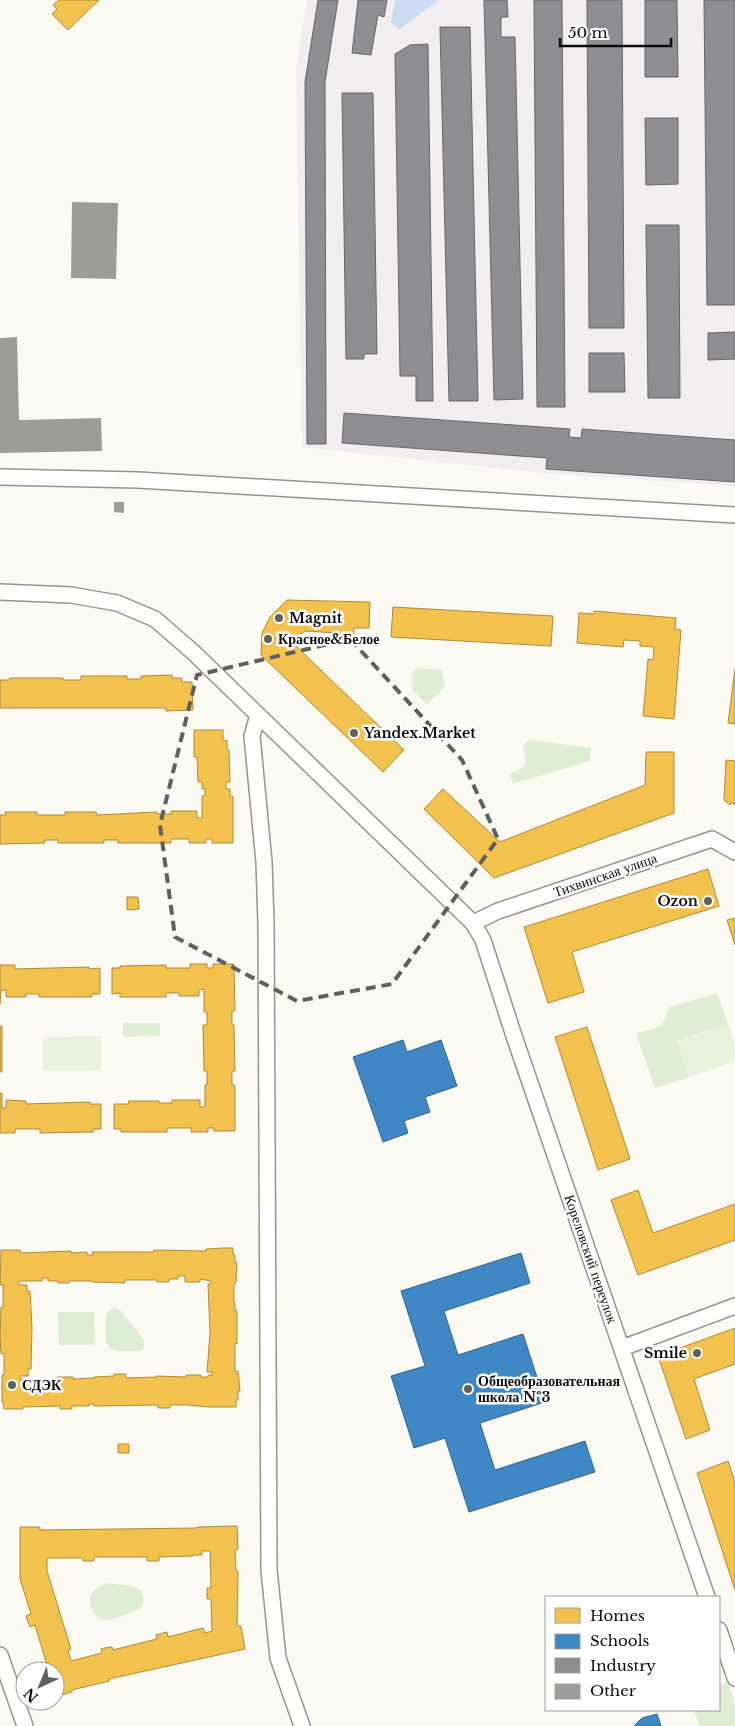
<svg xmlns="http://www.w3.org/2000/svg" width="735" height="1726" font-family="'Libre Baskerville',serif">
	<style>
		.industrial { fill: #f2edee }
		.green { fill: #deeed4 }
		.pitch { fill: #e8f3de }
		.water { fill: #ccdbf1 }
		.homes { fill: #f2c14e; stroke: #ad8b3a; fill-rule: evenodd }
		.schools { fill: #3f88c5; stroke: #30638e }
		.industry { fill: #8d8d92; stroke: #67676a }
		.building { fill: #9e9c98 }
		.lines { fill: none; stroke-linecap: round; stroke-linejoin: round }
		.street-casing { stroke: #949490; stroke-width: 18 }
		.street { stroke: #fefefd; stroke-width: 15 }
		.marked { fill: none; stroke: #60605d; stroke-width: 4; stroke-dasharray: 10 6; stroke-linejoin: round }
		.poi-dot { fill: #60605d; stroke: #fff; stroke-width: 2 }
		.labels { text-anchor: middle; stroke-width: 5; stroke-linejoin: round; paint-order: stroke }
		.poi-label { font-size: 14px; font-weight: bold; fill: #0d0d0d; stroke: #fff; text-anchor: start }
		.street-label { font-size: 14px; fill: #0d0d0d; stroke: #fff }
	</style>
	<rect width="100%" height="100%" fill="#fafaf2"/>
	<path class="industrial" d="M307 0H735V486L552 474 302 447 296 70Z"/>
	<path class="green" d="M416 668 442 670 445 687 427 704 412 690V673Z
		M529 740 591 748 590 761 513 784 510 774 522 768 526 763 523 745Z
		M717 993 728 1024 677 1041 689 1077 655 1088 636 1034 661 1026 670 1007Z
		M160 1023V1036L123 1037V1023Z
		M113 1308H117L121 1311 144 1340V1348L140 1351H115L110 1348 106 1342V1315L109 1310Z
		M58 1312H94L95 1345H59Z
		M107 1583C122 1586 151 1582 142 1607 134 1611 113 1621 105 1620 94 1618 87 1605 91 1595 94 1588 101 1586 107 1583Z
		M728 1682 735 1705V1726H699L694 1710H719V1685Z"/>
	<path class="pitch" d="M728 1024 735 1044V1061L689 1077 677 1042Z
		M101 1036V1070L43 1071V1037Z"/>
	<path class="water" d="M395 0H438L400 29 391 23Z"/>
	<path class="homes" d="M59 0H99L68 30 52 14 57 9 53 5Z
		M287 600 370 602 369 628H354V634L305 631 297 637 296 646 404 750 383 772 261 655 262 633 270 617Z
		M393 607 553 616 551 646 391 637Z
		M594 611 676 618 675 629 681 630 674 719 643 716 648 659 653 660 654 647 640 646V641L624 640 623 647 577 643 579 613 594 614Z
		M735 669V724L728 723Z
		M172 675V678H182V682H192L193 710 166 711V708H0V680H9L10 678H63V680H81V676H127V679H141V676Z
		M194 730H223V741L227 740V750H229L230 782H226V789H230V796H233V843H212V839H206V843H189V839H171V843H118V840H104V843H58V840H45V843L0 844V815H6L5 812H37V815H65V812H96L97 815 157 812V814H171V811H197V818H202V796H205V789H202V782H198L197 757H194Z
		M646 752H674V813L494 878 424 809 443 789 500 842 645 785Z
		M726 760 735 761V805L732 802 730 805 724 800Z
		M708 869 719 906 572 952 584 992 548 1003 524 927Z
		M127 897H138L139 909 127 910Z
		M735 918V945L727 920Z
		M190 964H207V968H213V964H234L235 1011H232V1025H234L235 1071H232V1085H235V1131H214V1128H208V1132H191V1128H167V1132H121V1129H114V1104H129L128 1101H159V1103H172V1100H200V1107H205V1085H207V1071H204L203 1025H207V1012H204V989L199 990V996H179V993H166V997H120V993L112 994V968H120V966L166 965V968H190Z
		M0 965H15V969L89 967V969L100 968V994H92V997H39V994H26V997H6V990H1L0 1004Z
		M0 1026H2V1072H0Z
		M587 1027 630 1159 598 1170 555 1037Z
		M0 1093H2V1108H6V1100L26 1101V1104L90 1102V1104H101V1129H93V1132L40 1133V1129H15V1133H0Z
		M638 1190 653 1233 735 1204V1240L638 1275 611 1200Z
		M223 1248H233V1255H235V1263H237L236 1283H234V1303H235V1311H237V1344L235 1343V1371H238L240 1391H238V1400H236V1407H208L187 1405H170V1408H158V1405L94 1406V1404H89V1406H72V1409H60V1406L23 1407V1409H4L3 1403 2 1402V1375H4V1354H1L0 1336 1 1307H3V1285H0L1 1250H20L21 1253 71 1251V1253L87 1252V1255H93L92 1252H154V1250L206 1251V1249ZM178 1276H185V1282H200V1279L211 1281 210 1284H208L210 1333 207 1372H212V1375H208V1377H201V1375H186V1377L156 1376 157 1377 126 1378V1374H114V1376L94 1377V1378L73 1379V1377H57V1379H20V1376H28V1369H31L32 1328 30 1291H27V1285H19V1281H42V1278H48V1281H58V1283H69V1281H92V1282L125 1283V1280H157V1282H169V1279H178Z
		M735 1328V1364L694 1379 710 1430 686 1439 658 1356Z
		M118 1444H129V1453H118Z
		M728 1461 735 1482V1590L697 1473Z
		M237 1526 238 1549 235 1550 236 1571H238L237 1626H241L245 1649 109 1679V1681L72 1690V1692L55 1697V1671H46L45 1665H47L35 1625 30 1627 26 1616 31 1614 20 1579V1527H40V1530L197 1528V1527ZM202 1551H210L211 1588H207V1599H211L212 1631 205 1633 203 1628 168 1637 167 1632 156 1635 157 1639 113 1650 112 1647H109L101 1649 102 1653 71 1661 68 1650 71 1649 47 1571V1558H83V1561H94V1557H147V1561H159V1557L193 1556V1555H202Z"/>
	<path class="schools" d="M403 1040 407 1052 441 1040 457 1086 425 1097 430 1112 404 1121 408 1133 383 1142 353 1057Z
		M521 1253 530 1283 444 1311 458 1355 523 1334 545 1402 480 1423 495 1470 585 1441 595 1472 469 1512 445 1438 414 1448 391 1376 425 1366 401 1291Z
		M657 1714 661 1726H634L642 1718Z"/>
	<path class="industry" d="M318 0H338L325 82 326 444H307L305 82Z
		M358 0H387L384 17 378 15 371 55 352 53Z
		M484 0H507L508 17H501V37H515L523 399 494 400Z
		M534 0H562L565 407H537Z
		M587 0H622L624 328H589Z
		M645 0H677L678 77H645Z
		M704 0H735V305H707Z
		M440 27H470L478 401H449Z
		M428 44 433 401H416V376H400L395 54 410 45Z
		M342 93H373L377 354H364V359H346Z
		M645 118H678V184L646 185Z
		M646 225H679L680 398H648Z
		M735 332V359L708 360V333Z
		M589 353H624L625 392H589Z
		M344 413 570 429 569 437 581 438 582 429 735 440V482L546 469 547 458 342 443Z"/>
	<path class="building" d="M72 202 118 203 116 279 71 278Z
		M17 337 19 420 101 418 102 451 0 453V338Z
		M114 502H124V513L114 512Z"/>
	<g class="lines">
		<g class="street-casing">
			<path id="street" d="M0 477 138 480 735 515
				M0 592 71 595 117 603 155 619 193 652 473 923 483 940 514 1036 707 1597
				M258 715 252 736 264 862 266 923 269 1570 278 1658 302 1726
				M473 923 498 911 712 839 735 852
				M622 1348 735 1306
				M719 1630 735 1678
				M0 1655 25 1726"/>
		</g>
		<use href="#street" class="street"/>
	</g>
	<path class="marked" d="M350 639 462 760 498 839 392 984 297 1001 175 937 160 825 197 675Z"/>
	<g class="poi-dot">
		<circle cx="279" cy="618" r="5"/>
		<circle cx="268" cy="639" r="5"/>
		<circle cx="354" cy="733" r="5"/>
		<circle cx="708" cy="901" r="5"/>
		<circle cx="697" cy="1353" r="5"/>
		<circle cx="12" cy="1385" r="5"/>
		<circle cx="468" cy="1389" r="5"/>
	</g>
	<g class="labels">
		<g class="poi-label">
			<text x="289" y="623">Magnit</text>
			<text x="278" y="644">Красное&amp;Белое</text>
			<text x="364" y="738">Yandex.Market</text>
			<text x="698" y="906" text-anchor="end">Ozon</text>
			<text x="687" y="1358" text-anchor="end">Smile</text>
			<text x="478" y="1386">Общеобразовательная<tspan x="478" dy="16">школа №3</tspan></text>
			<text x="22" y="1390">СДЭК</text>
		</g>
		<g class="street-label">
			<text transform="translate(605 875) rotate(-19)" y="5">Тихвинская улица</text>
			<text transform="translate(591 1259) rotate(71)" y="5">Кореловский переулок</text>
		</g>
	</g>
	<rect x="545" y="1596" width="175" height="115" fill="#ffffff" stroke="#9e9e9e"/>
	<rect x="555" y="1608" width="25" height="15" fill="#f2c14e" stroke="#9e9e9e"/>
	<text x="590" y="1621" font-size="15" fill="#0d0d0d">Homes</text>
	<rect x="555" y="1634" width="25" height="15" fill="#3f88c5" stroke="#9e9e9e"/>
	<text x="590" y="1646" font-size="15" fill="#0d0d0d">Schools</text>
	<rect x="555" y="1658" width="25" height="15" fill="#8d8d92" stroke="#9e9e9e"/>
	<text x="590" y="1671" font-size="15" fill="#0d0d0d">Industry</text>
	<rect x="555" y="1684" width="25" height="15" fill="#9e9c98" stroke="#9e9e9e"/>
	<text x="590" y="1696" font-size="15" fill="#0d0d0d">Other</text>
	<g transform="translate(40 1686) rotate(224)"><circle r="24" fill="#ffffff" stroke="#9e9e9e"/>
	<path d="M0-4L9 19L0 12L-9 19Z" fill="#60605d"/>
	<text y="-8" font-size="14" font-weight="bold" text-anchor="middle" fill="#0d0d0d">N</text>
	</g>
	<path d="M560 38v8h111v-8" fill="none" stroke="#0d0d0d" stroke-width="2.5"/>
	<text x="568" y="38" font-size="15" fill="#0d0d0d" stroke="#ffffff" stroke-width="4" paint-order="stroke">50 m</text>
</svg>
